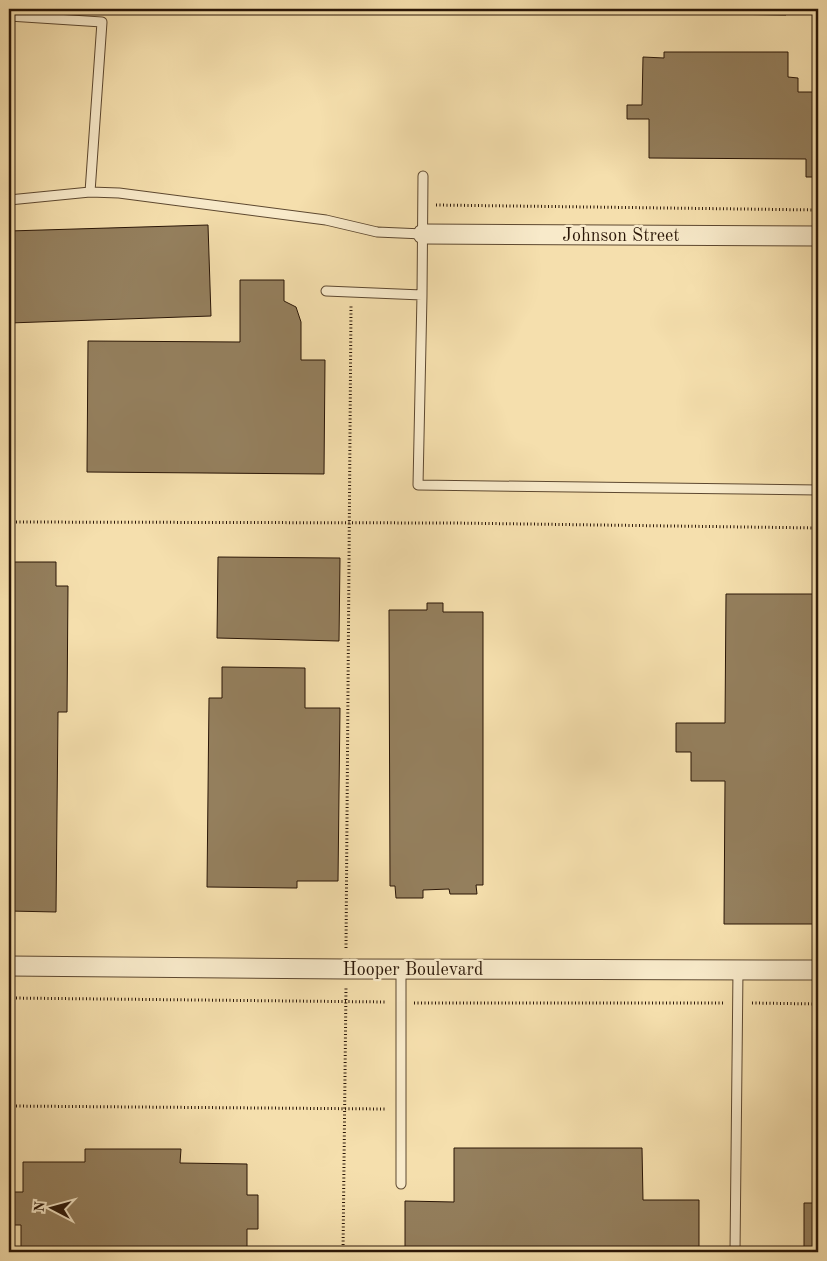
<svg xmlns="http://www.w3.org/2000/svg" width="827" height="1261" font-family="'Old Standard TT',serif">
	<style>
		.building { fill: #947f5d; stroke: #2a1607 }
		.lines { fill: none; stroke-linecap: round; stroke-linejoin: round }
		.lane-casing { stroke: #5d4830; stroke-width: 11 }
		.street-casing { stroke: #5d4830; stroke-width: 21 }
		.path { stroke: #2a1607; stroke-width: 3; stroke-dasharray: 1 2.5; stroke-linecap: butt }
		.lane { stroke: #f8eaca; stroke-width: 9 }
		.street { stroke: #f8eaca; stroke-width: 19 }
		.labels { text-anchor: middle; stroke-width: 4.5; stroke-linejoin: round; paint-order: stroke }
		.street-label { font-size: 18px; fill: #2a1607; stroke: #f8eaca }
	</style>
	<rect width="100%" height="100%" fill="#f5dfad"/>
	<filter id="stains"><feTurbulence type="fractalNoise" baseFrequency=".004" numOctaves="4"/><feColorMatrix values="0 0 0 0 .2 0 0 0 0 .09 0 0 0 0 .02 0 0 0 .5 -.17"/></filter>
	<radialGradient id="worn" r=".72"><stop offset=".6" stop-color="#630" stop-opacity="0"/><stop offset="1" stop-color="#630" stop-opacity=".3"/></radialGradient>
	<path class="building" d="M648 9H786V15L648 13Z
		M664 52H788V77L798 78V92H818V170H816V177H806V159L649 158V119H627V105H642L643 57 664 58Z
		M208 225 211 316 9 323V231Z
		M240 280H284V301L296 307 301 322V360H325L324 474 87 472 88 341 240 342Z
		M218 557 340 558 339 641 217 638Z
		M9 562H56V586H68L67 712H58L56 912 9 911Z
		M726 594H818V924H724L725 781H691V752H676V723H725Z
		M427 603H443V612H483V885H476L477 894H450L449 889 423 890V898H396L395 886H390L389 610H427Z
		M222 667 305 668V708H340L338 881H297V888L207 887 209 698H222Z
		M454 1148H642L643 1200H699V1252H405V1201L454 1202Z
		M85 1149H181L180 1163 247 1164V1195H258V1229H247V1252H21V1225H11V1192H23V1162H85Z
		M804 1203H818V1252H804Z"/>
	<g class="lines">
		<g class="lane-casing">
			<path id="lane" d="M9 16 102 22 90 192
				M9 200 90 192 119 193 326 220 377 232 423 234
				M326 291 422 295 423 176
				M422 295 418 485 818 490
				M401 1184V969
				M735 1252 738 970"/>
		</g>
		<g class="street-casing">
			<path id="street" d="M423 234 818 236
				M9 966 346 969 818 970"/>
		</g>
		<path class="path" d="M436 205 818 210
			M9 522 453 523 818 528
			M346 948 351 306
			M9 998 386 1002
			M414 1003H723
			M752 1003 818 1004
			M9 1106 386 1109
			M343 1252 346 987"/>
		<use href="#lane" class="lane"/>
		<use href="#street" class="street"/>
	</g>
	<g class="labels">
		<g class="street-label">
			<text x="621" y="241">Johnson Street</text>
			<text x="413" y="975">Hooper Boulevard</text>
		</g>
	</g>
	<rect width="827" height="1261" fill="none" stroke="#f5dfad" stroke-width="30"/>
	<rect x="10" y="10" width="807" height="1241" fill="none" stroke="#2a1607" stroke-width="2.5"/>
	<rect x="15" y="15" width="797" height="1231" fill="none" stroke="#2a1607"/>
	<g transform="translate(52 1208) rotate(276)" stroke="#f8eaca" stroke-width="4" paint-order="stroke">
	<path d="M0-4L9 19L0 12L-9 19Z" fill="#2a1607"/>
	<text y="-8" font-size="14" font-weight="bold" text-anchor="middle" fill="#2a1607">N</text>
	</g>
	<rect width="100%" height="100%" filter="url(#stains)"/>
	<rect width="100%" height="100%" fill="url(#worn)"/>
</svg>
